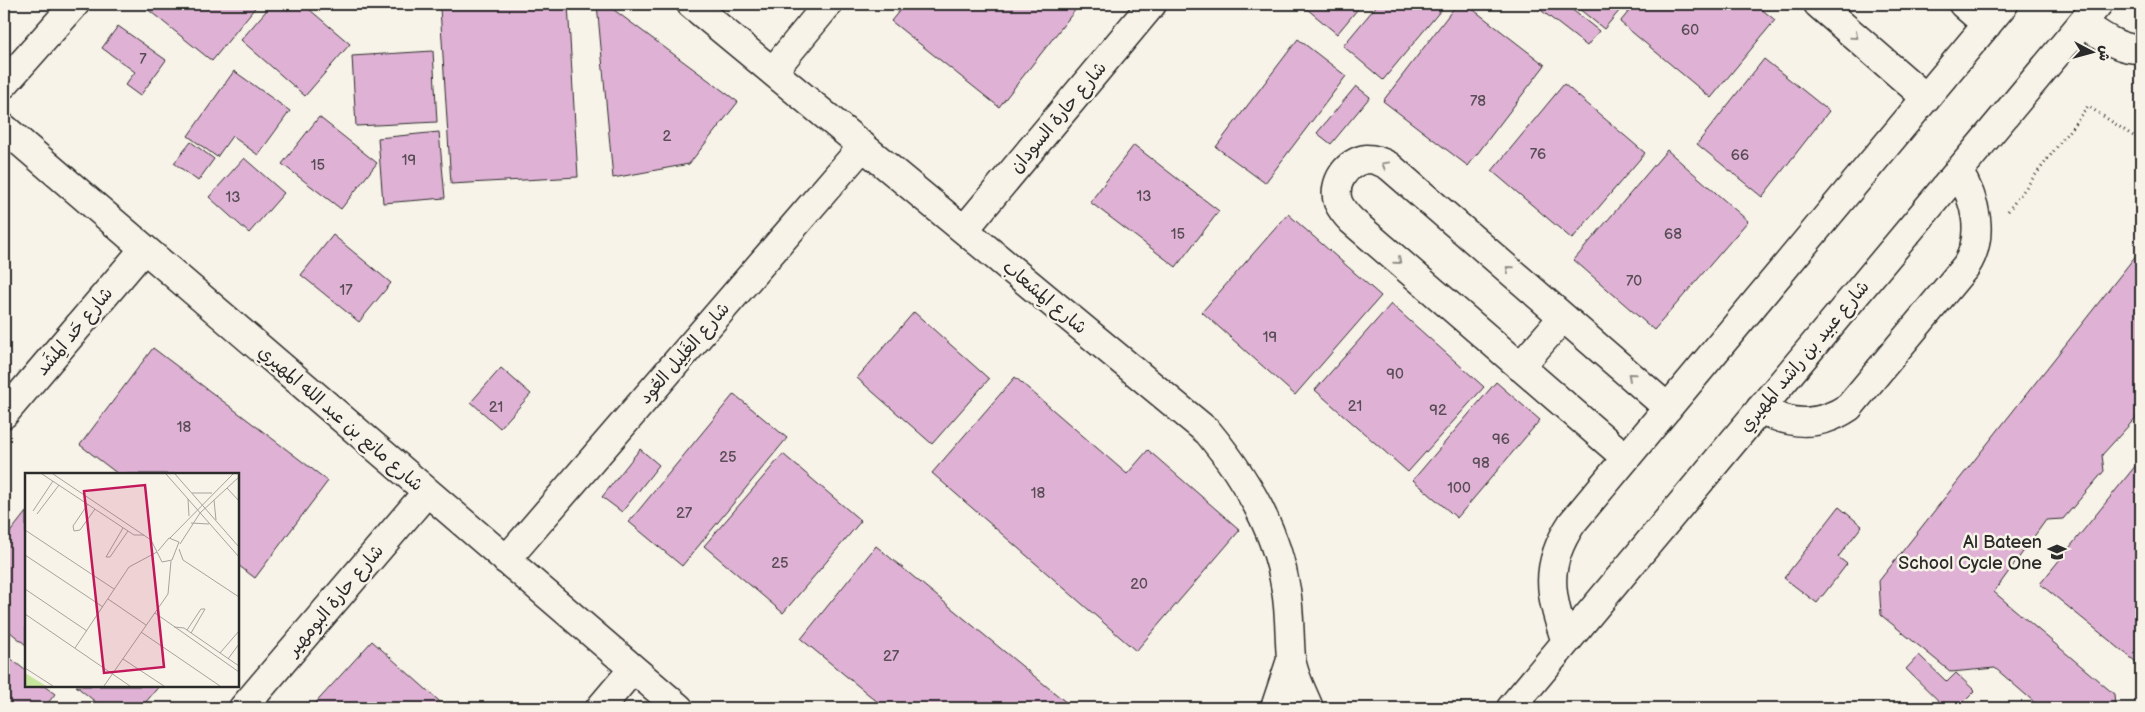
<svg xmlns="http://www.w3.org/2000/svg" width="2145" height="712" font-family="'Balsamiq Sans','Playpen Sans Arabic',sans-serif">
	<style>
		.building { fill: #dfb2d5; stroke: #2b2b2b }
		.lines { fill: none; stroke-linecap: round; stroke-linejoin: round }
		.minor-casing { stroke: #2b2b2b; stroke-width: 31 }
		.path { stroke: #2b2b2b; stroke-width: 3; stroke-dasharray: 1 4; stroke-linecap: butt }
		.minor { stroke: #f7f3e8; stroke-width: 28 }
		.oneway { stroke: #918f8a }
		.labels { text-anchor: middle; stroke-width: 5; stroke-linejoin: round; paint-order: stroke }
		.number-label { font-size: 15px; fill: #584d56 }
		.street-label { font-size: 18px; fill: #2b2b2b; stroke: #f7f3e8 }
		.poi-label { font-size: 18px; fill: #2b2b2b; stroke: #f7f3e8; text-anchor: end }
		.inset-road { fill: none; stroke: #a5a39c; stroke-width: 1 }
		.view { fill: #c2185b; fill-opacity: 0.15; stroke: #c2185b; stroke-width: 2.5 }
		.inset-edge { fill: none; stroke: #2b2b2b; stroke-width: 2.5 }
	</style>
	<rect width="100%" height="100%" fill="#f7f3e8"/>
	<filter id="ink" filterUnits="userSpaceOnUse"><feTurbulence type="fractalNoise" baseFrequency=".02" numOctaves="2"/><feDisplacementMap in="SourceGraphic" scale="10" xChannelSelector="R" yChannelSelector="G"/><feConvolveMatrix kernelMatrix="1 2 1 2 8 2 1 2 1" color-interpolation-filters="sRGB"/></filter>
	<g filter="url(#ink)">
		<path class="building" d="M141 4H258L212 61Z
			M272 4H303L350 44 305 96 241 40Z
			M511 4H568L578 177 451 184 440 8Z
			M597 4H606L738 102 689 164 613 178Z
			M905 4H1080L999 107 891 21Z
			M1301 4H1362L1337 34Z
			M1378 4H1446L1383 80 1343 46Z
			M1457 4H1466L1545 65 1468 166 1383 101Z
			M1533 4H1565L1599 31 1587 46Z
			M1573 4H1625L1604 29Z
			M1635 4H1755L1775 20 1711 98 1620 22Z
			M118 26 166 60 140 96 125 85 135 72 102 48Z
			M1298 39 1346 76 1265 183 1216 147Z
			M433 51 437 122 356 126 352 56Z
			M1764 59 1829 111 1762 197 1697 144Z
			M234 71 290 111 258 155 232 136 217 157 188 136Z
			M1564 84 1645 153 1572 239 1492 171Z
			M1356 86 1370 97 1331 144 1317 133Z
			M319 117 377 163 341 209 282 164Z
			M439 132 445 198 383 203 378 138Z
			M191 142 214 159 198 181 174 163Z
			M1134 145 1219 211 1176 267 1090 202Z
			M1667 150 1748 221 1654 330 1574 260Z
			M244 158 284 193 249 233 209 197Z
			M1288 214 1381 296 1295 395 1202 312Z
			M333 235 391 283 359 322 301 275Z
			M2141 249V412L2102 455 2104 471 2063 519 2046 520 1994 592 2114 694 2115 708H2041L1995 668 1951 672 1881 615 1879 581Z
			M1391 304 1484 387 1408 472 1315 390Z
			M914 312 989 379 932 444 857 378Z
			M153 348 328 481 255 578 238 565V474H118L80 445Z
			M501 368 531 394 500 428 471 402Z
			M1015 377 1127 474 1148 450 1240 530 1136 651 932 473Z
			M1496 382 1540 420 1457 518 1413 480Z
			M734 394 787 438 682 566 629 522Z
			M640 449 659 465 622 512 602 497Z
			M783 454 861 521 783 613 704 546Z
			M2141 459V666L2040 584Z
			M1839 507 1862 526 1838 557 1847 564 1817 603 1784 578Z
			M26 512V645L4 627V540Z
			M876 546 1073 708H885L801 639Z
			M372 641 447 708H311Z
			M4 653 26 671V686H44L55 694 44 708H4Z
			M1919 655 1947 682 1956 673 1975 691 1958 708H1946L1906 669Z
			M76 686H159L141 708H103Z"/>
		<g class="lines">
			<g class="minor-casing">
				<path id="minor" d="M691 4 1208 432C1246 478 1277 530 1286 590 1290 613 1289 635 1291 658 1293 675 1303 693 1309 708
					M1818 4 1926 98
					M1963 4 1987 25
					M2082 23C2100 35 2119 50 2141 49
					M773 71 828 4
					M4 84 75 4
					M4 128 679 708
					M964 230 1152 4
					M1520 367 1563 317
					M1760 409C1791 426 1819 427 1849 407L1966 266C1985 236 1976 200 1958 171
					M4 414 144 249
					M1626 458 1352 221C1346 215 1341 209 1338 202 1332 183 1347 161 1367 159 1375 159 1382 162 1389 166L1668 408
					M506 560 863 146
					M1566 642C1550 595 1543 567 1572 523L2004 4
					M243 708 427 492
					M600 708 633 669
					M1275 708 1291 660
					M1511 708 2098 4"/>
			</g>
			<path class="path" d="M2008 211 2088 106 2135 137 2141 129"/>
			<use href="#minor" class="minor"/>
		</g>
		<defs><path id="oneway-chevron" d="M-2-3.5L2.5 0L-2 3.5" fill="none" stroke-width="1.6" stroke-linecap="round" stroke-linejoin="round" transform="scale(1.25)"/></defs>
		<g class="oneway">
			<use href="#oneway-chevron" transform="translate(1855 36) rotate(41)"/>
			<use href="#oneway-chevron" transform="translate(1385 165) rotate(-151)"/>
			<use href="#oneway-chevron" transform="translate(1398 261) rotate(41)"/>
			<use href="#oneway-chevron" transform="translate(1509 269) rotate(-139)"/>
			<use href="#oneway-chevron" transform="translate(1631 376) rotate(-139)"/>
		</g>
	</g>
	<defs>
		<g id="school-bare" transform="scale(1.5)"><path d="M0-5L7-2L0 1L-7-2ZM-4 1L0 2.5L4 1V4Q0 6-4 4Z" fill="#2b2b2b" stroke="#f7f3e8" stroke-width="2.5" paint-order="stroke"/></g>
	</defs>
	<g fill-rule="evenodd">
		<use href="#school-bare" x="2057" y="552"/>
	</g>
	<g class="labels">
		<g class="number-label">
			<text x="1690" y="35">60</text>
			<text x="143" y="64">7</text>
			<text x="1478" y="106">78</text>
			<text x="667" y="141">2</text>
			<text x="1538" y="159">76</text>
			<text x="1740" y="160">66</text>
			<text x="409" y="165">19</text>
			<text x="318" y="170">15</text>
			<text x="1144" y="201">13</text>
			<text x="233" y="202">13</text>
			<text x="1178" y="239">15</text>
			<text x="1673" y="239">68</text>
			<text x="1634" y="286">70</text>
			<text x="346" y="295">17</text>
			<text x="1270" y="342">19</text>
			<text x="1395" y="379">90</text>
			<text x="1355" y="411">21</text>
			<text x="496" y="412">21</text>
			<text x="1438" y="415">92</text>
			<text x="184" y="432">18</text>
			<text x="1501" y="444">96</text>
			<text x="728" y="462">25</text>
			<text x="1481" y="468">98</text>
			<text x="1459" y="493">100</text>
			<text x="1038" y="498">18</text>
			<text x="684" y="518">27</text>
			<text x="780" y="568">25</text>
			<text x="1139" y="589">20</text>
			<text x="891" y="661">27</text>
		</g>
		<g class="street-label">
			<text transform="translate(1058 117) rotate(-50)" y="6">شارع حارة السودان</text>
			<text transform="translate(1045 297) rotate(40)" y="6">شارع المِشعاب</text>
			<text transform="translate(74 331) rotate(-50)" y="6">شارع حَد المِشَد</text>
			<text transform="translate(684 353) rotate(-49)" y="6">شارع الغَلِيل العُود</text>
			<text transform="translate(1804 356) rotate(-50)" y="6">شارع عبيد بن راشد المهيري</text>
			<text transform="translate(341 418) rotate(41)" y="6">شارع مانع بن عبد الله المهيري</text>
			<text transform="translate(335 600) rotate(-50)" y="6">شارع حارة البومهير</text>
		</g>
		<g class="poi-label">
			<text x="2042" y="548">Al Bateen<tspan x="2042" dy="21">School Cycle One</tspan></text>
		</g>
	</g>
	<g transform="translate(25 473)">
		<rect width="214" height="214" fill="#f7f3e8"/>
		<path d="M0 200 21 213H0Z" fill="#c6e59d"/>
		<path class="inset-road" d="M17 1 109 62H119M28 1 126 67 137 89 147 87 154 69 144 65 133 78M141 1 214 84M150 1 214 74M202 15 214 28M167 20H187M163 26 164 43M189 27 191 47M63 31 48 53 49 58 55 57 70 36M8 38 28 8M12 41 34 12M166 50 184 51M98 55 81 84H85L103 58M0 57 89 116M145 65 208 1M155 71 175 40 214 4M154 76 158 87 214 124M0 82 78 134M0 116 62 158M83 126 121 152M130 140 214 199M0 141 105 213M149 154 159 155 214 193M162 157 176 136H180L166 160M116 159 195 213M50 175 104 94 132 79M195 180 214 158M98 186 139 213M203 186 214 171M0 195 28 213M79 213 143 121 146 88"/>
		<path class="view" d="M120 12 139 194 79 200 59 18Z"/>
		<rect width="214" height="214" class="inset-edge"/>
	</g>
	<rect width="2145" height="712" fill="none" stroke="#f7f3e8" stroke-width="20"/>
	<rect x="10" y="10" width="2125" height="692" fill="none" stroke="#2b2b2b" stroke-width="2" filter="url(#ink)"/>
	<g transform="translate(2092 52) rotate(96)" stroke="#f7f3e8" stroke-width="4" paint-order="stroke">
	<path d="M0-4L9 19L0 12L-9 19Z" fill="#2b2b2b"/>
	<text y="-8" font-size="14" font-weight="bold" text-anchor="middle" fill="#2b2b2b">ش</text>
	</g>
</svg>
